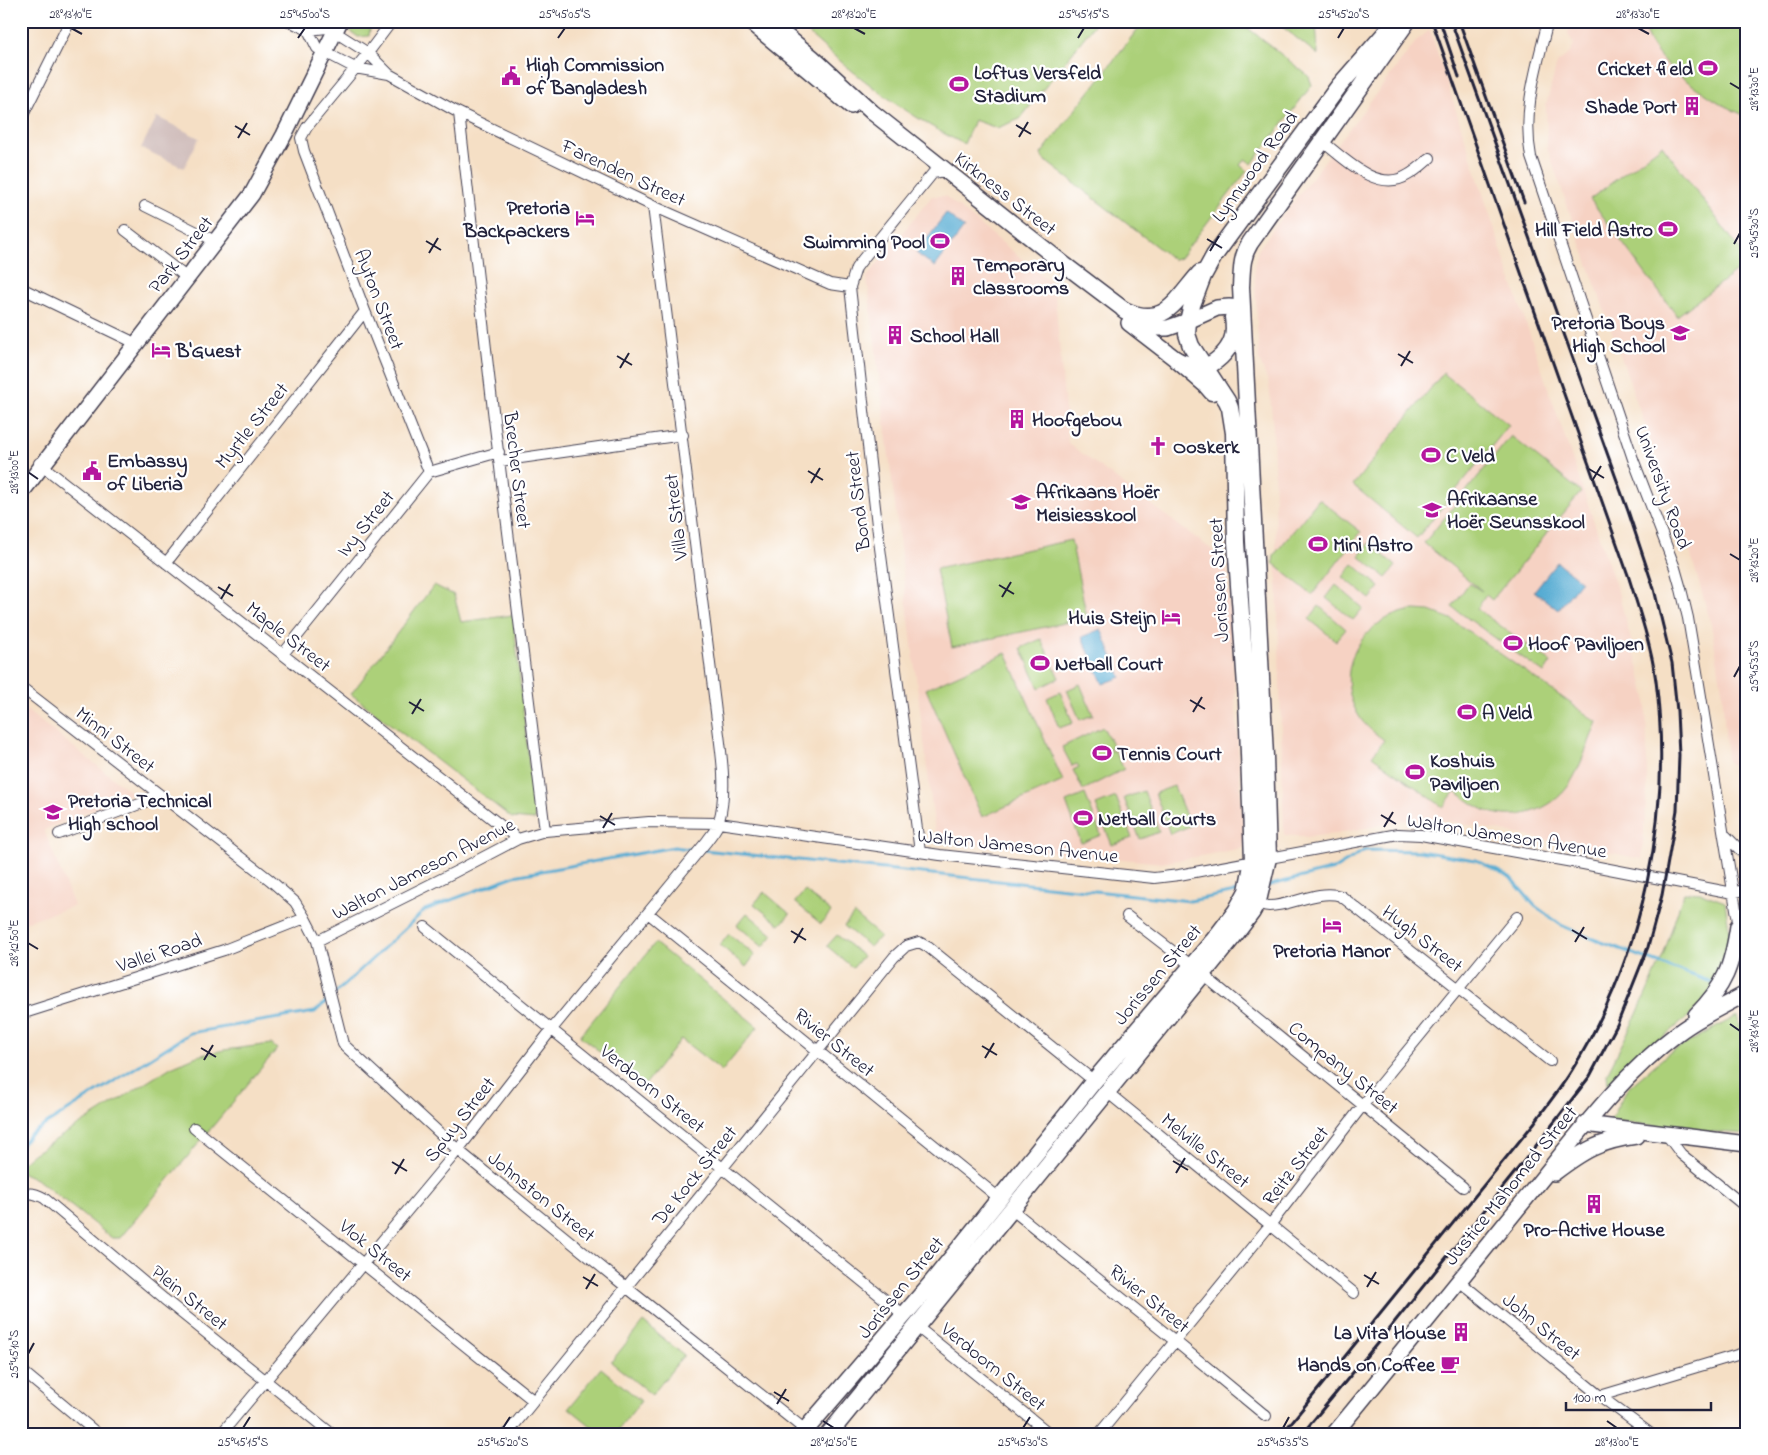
<svg xmlns="http://www.w3.org/2000/svg" width="1768" height="1455" font-family="'Indie Flower',sans-serif">
	<style>
		.built { fill: #f6d2c3 }
		.industrial { fill: #d1bfbd }
		.green { fill: #acd079; stroke: #67795a }
		.water { fill: #56acd3; stroke: #3c6787 }
		.lines { fill: none; stroke-linecap: round; stroke-linejoin: round }
		.stream { stroke: #56acd3; stroke-width: 3 }
		.street-casing { stroke: #423e50; stroke-width: 12 }
		.secondary-casing { stroke: #423e50; stroke-width: 18 }
		.primary-casing { stroke: #423e50; stroke-width: 19 }
		.street { stroke: #fff; stroke-width: 10 }
		.secondary { stroke: #fff; stroke-width: 15 }
		.primary { stroke: #fff; stroke-width: 16 }
		.rail { stroke: #22223b; stroke-width: 3 }
		.ticks { fill: none; stroke: #22223b; stroke-width: 2 }
		.labels { text-anchor: middle; stroke-width: 4.5; stroke-linejoin: round; paint-order: stroke }
		.poi-label { font-size: 20px; font-weight: bold; fill: #22223b; stroke: #fff; text-anchor: start }
		.street-label { font-size: 20px; fill: #22223b; stroke: #fff }
		.neatline { fill: none; stroke: #22223b; stroke-width: 2 }
		.ticks-label { font-size: 12px; text-anchor: middle; fill: #22223b }
	</style>
	<rect width="100%" height="100%" fill="#fff"/>
	<filter id="ink" filterUnits="userSpaceOnUse"><feTurbulence type="fractalNoise" baseFrequency=".02" numOctaves="2"/><feDisplacementMap in="SourceGraphic" scale="10" xChannelSelector="R" yChannelSelector="G"/><feConvolveMatrix kernelMatrix="1 2 1 2 8 2 1 2 1" color-interpolation-filters="sRGB"/></filter>
	<filter id="wash" filterUnits="userSpaceOnUse"><feTurbulence type="fractalNoise" baseFrequency=".0096" numOctaves="4" result="noise"/><feDisplacementMap in="SourceGraphic" scale="20" xChannelSelector="R" yChannelSelector="G"/><feGaussianBlur stdDeviation="1.12" result="paint"/><feColorMatrix in="noise" values="0 0 0 0 0 0 0 0 0 0 0 0 0 0 0 0 0 1.4 0 .05"/><feComposite in="paint" operator="in"/></filter>
	<g filter="url(#wash)">
		<rect width="100%" height="100%" fill="#f5dfc5"/>
		<path class="built" d="M1570 21H1747V777L1727 761 1722 689 1711 624 1691 555 1547 148 1546 106 1557 63 1571 52 1574 44 1568 34Z
			M1430 30 1506 265 1618 592 1643 684 1646 699 1647 746V788L1642 859 1558 842 1437 819 1405 820 1335 834 1308 837 1284 835 1273 428 1269 384 1259 359 1254 266 1258 250 1281 218 1418 39Z
			M932 196H945L1054 285 1068 443 1227 561 1244 848 1162 863 936 840 867 277Z
			M21 706 132 793 44 830 74 906 21 923Z"/>
		<path class="industrial" d="M157 117 199 138 184 168 141 148Z"/>
		<path class="green" d="M349 21H371L369 36 358 37 346 28Z
			M795 21H1097L1020 119 997 128 974 120 964 144C903 114 844 67 795 21Z
			M1144 21H1239L1306 74 1309 77 1312 85 1252 164 1245 159 1240 165 1247 171 1180 258 1174 260 1043 159 1041 154Z
			M1275 21H1316L1318 55Z
			M1642 21H1747V116C1730 110 1718 102 1703 92 1677 75 1649 54 1642 21Z
			M1662 145 1747 259V263L1677 316 1590 199Z
			M1443 373 1509 425 1417 538 1353 485Z
			M1511 436 1581 492 1492 600 1486 595 1477 609 1551 662 1544 673 1452 607 1469 583 1482 591 1424 543Z
			M1319 499 1361 532 1312 595 1273 563 1274 555Z
			M1071 540 1087 618 952 647 936 569Z
			M1369 543 1396 566 1386 578 1359 556Z
			M1353 564 1380 587 1370 599 1343 577Z
			M434 585 454 595 461 622 513 615 535 820 512 818 351 694Z
			M1336 585 1363 608 1353 620 1326 598Z
			M1319 606 1346 629 1336 641 1309 619Z
			M1415 610 1430 611 1451 619 1597 722C1588 743 1581 767 1569 785 1551 811 1516 822 1487 811 1476 807 1465 798 1455 791L1443 807 1372 756 1384 740C1376 734 1369 729 1363 722 1328 675 1360 616 1415 610Z
			M1041 639 1059 678 1039 688 1021 648Z
			M1006 653 1063 781 982 817 926 689Z
			M1080 684 1093 715 1080 720 1067 690Z
			M1060 692 1073 723 1059 728 1047 698Z
			M1103 727 1113 746 1109 748 1110 751 1114 750 1124 769 1083 790 1073 770 1079 767 1077 764 1072 766 1062 747Z
			M1174 786 1190 826 1170 834 1155 793Z
			M1144 791 1159 832 1140 839 1124 798Z
			M1085 794 1101 835 1081 843 1066 802Z
			M1116 797 1132 838 1112 845 1096 805Z
			M805 891 831 912 821 924 795 902Z
			M764 892 790 914 780 925 754 904Z
			M1684 892 1701 893 1725 902 1731 942 1707 1001 1608 1084 1607 1074 1637 1014 1663 956Z
			M747 913 773 935 763 947 737 925Z
			M854 914 880 936 870 947 844 926Z
			M729 934 755 955 746 967 720 945Z
			M837 935 863 956 853 968 827 946Z
			M655 943 758 1027 722 1071 681 1039 644 1086 580 1036Z
			M1737 1016 1747 1053V1134L1686 1130 1610 1120 1627 1089 1669 1053Z
			M271 1044 277 1049 120 1238H112L38 1180 21 1172V1164L33 1154 171 1067 197 1056 224 1050Z
			M643 1322 684 1355 652 1395 611 1362Z
			M601 1368 641 1401 615 1434H601L569 1408Z"/>
		<path class="water" d="M946 213 964 228 935 267 916 253Z
			M1557 562 1581 581 1558 610 1534 591Z
			M1101 629 1121 677 1103 684 1082 637Z"/>
		<g class="lines">
			<path class="stream" d="M703 850 1190 901 1241 891
				M1267 886 1334 869 1365 850 1419 851 1476 860 1510 877 1535 906 1561 925 1593 939 1714 983
				M21 1146 29 1135 190 1033 315 1012 425 910 514 876 674 847 697 850"/>
		</g>
	</g>
	<g filter="url(#ink)">
		<g class="lines">
			<g class="street-casing">
				<path id="street" d="M289 21 308 30 327 28 335 32 368 53 389 74
					M392 21 368 53 307 127 301 138 304 151 365 311 429 472
					M1548 21C1537 66 1522 110 1531 157L1633 459 1675 568 1681 589 1688 618 1697 672 1747 976
					M308 30 317 48 355 68 389 74 459 113 653 206 830 284 850 287
					M459 113 494 419 545 831
					M21 119 70 21
					M1323 142C1345 159 1378 194 1408 175 1416 171 1423 164 1430 158
					M145 206 209 238
					M125 230 181 273
					M21 288 129 340 134 345
					M500 461 683 435
					M39 463 518 839
					M166 563 365 311
					M283 654 429 472 499 452
					M21 687 270 880 295 902 305 918 317 941 343 1044 458 1150 626 1287 809 1433
					M59 834 145 802 156 793
					M1724 834 1747 857
					M920 852 877 525 850 287 856 268 862 260 933 173 945 171
					M1257 903C1261 904 1265 906 1269 906 1292 906 1317 889 1341 896L1550 1061
					M648 913 999 1198
					M1127 916 1192 966
					M425 927 904 1315
					M317 941 455 872 518 839 545 831 649 822 719 823 940 855 1154 878 1179 875 1398 834 1421 835 1578 863 1733 893 1747 889
					M1202 974 1463 1187
					M21 1014 224 950 305 918
					M1107 1092 1354 1293
					M194 1128 534 1401
					M1666 1134 1681 1154 1747 1208
					M21 1196C29 1191 37 1194 44 1198L164 1299 332 1434
					M1011 1209 1175 1341 1266 1416
					M1459 1281 1600 1396 1651 1434
					M916 1326 1050 1434
					M21 1370 98 1434
					M1600 1396 1747 1352
					M221 1434 458 1150 552 1029 707 841C711 835 718 828 719 821 729 786 719 740 715 704L653 206
					M507 1434 894 957 906 946 919 942 928 947 1094 1081
					M1099 1434 1270 1225 1363 1105 1517 917"/>
			</g>
			<g class="secondary-casing">
				<path id="secondary" d="M749 21 851 106
					M768 21 812 57 872 112 1065 265 1139 321 1158 328H1168L1188 321 1217 308 1229 307 1242 308
					M1129 323 1177 360 1188 364
					M21 493 252 194 284 135 340 21
					M1696 1015C1725 986 1732 966 1738 926
					M1585 1124 1747 1144
					M1554 1173C1583 1151 1599 1141 1636 1136
					M1334 1434C1396 1359 1457 1283 1518 1208 1569 1147 1614 1081 1678 1033 1699 1017 1724 1006 1747 993"/>
			</g>
			<g class="primary-casing">
				<path id="primary" d="M1124 310C1165 329 1175 301 1200 273
					M1177 360 1206 385 1212 392
					M1204 367C1215 364 1228 352 1232 340 1235 333 1234 324 1233 317
					M802 1434 929 1286 1094 1081 1213 941 1236 911 1247 891 1253 860 1247 701 1236 542 1234 433 1230 408 1227 401 1191 346 1187 334 1188 321 1192 305 1203 276 1214 256 1339 86 1396 21
					M829 1434 1237 932 1252 912 1258 901 1268 858 1265 756 1241 287C1242 271 1241 257 1250 243L1406 23"/>
			</g>
			<use href="#street" class="street"/>
			<use href="#secondary" class="secondary"/>
			<use href="#primary" class="primary"/>
			<path class="rail" d="M1440 21 1459 77
				M1459 21 1524 202
				M1282 1434 1535 1122C1547 1105 1561 1088 1572 1070 1643 956 1673 814 1656 681 1651 645 1639 610 1628 575L1432 21
				M1302 1434 1380 1340 1532 1151 1590 1076 1617 1025 1648 947 1662 895 1677 810 1679 755 1677 711 1672 663 1654 589 1628 511 1451 21"/>
		</g>
	</g>
	<path class="ticks" d="M71 28 82 34M854 28 865 34M1638 28 1649 34M298 38 305 28M558 38 565 28M1078 38 1084 28M1338 38 1344 28M1730 83 1740 89M1016 125 1031 134M235 126 250 135M1019 137 1028 122M238 138 247 123M1207 239 1222 248M426 241 441 250M1734 244 1740 233M1210 251 1219 236M429 253 438 238M1398 354 1413 363M617 356 632 365M1401 366 1410 351M620 368 629 353M1589 469 1604 478M808 471 823 480M28 472 38 479M1592 481 1601 466M811 483 820 468M1730 554 1740 560M999 585 1014 594M218 587 233 596M1002 597 1011 582M221 599 230 584M1734 677 1740 666M1190 700 1205 709M409 702 424 711M1193 712 1202 697M412 714 421 699M1381 815 1396 824M600 816 615 825M1384 827 1393 812M603 828 612 813M1572 930 1587 939M791 931 806 940M1575 942 1584 927M28 943 38 949M794 943 803 928M1730 1024 1740 1031M982 1046 997 1055M201 1048 216 1057M985 1058 994 1043M204 1060 213 1045M1173 1161 1188 1170M392 1162 407 1171M1176 1173 1185 1158M395 1174 404 1159M1364 1275 1379 1284M583 1277 598 1286M1367 1287 1376 1272M586 1289 595 1274M28 1354 34 1343M774 1392 789 1401M777 1404 786 1389M823 1421 834 1428M1607 1421 1617 1428M243 1428 250 1417M503 1428 510 1417M1023 1428 1030 1417M1283 1428 1289 1417"/>
	<defs>
		<g id="stadium-bare" transform="scale(1.5)"><path d="M0-5a6.5 5 0 1 0 0 10a6.5 5 0 1 0 0-10ZM-3.5-1.8h7v3.6h-7Z" fill="#b5179e" stroke="#fff" stroke-width="2.5" paint-order="stroke"/></g>
		<g id="civic-bare" transform="scale(1.5)"><path d="M-.6-6.5H3V-4.5H.6V-3L4-1V1h2V6H-6V1h2V-1L-.6-3ZM-1.2 2.5V6h2.4V2.5Z" fill="#b5179e" stroke="#fff" stroke-width="2.5" paint-order="stroke"/></g>
		<g id="building-bare" transform="scale(1.5)"><path d="M-4-6H4V6H1V3H-1V6H-4ZM-2.5-4.3h1.7v1.8h-1.7ZM.8-4.3h1.7v1.8H.8ZM-2.5-1h1.7V.8h-1.7ZM.8-1h1.7V.8H.8Z" fill="#b5179e" stroke="#fff" stroke-width="2.5" paint-order="stroke"/></g>
		<g id="hotel-bare" transform="scale(1.5)"><path d="M-6-4.5h1.5V1H6V5H4.5V3h-9V5H-6ZM-4 0a1.8 1.8 0 1 1 3.6 0ZM.5 0V-2.5h3Q6-2.5 6 0Z" fill="#b5179e" stroke="#fff" stroke-width="2.5" paint-order="stroke"/></g>
		<g id="school-bare" transform="scale(1.5)"><path d="M0-5L7-2L0 1L-7-2ZM-4 1L0 2.5L4 1V4Q0 6-4 4Z" fill="#b5179e" stroke="#fff" stroke-width="2.5" paint-order="stroke"/></g>
		<g id="church-bare" transform="scale(1.5)"><path d="M-1.2-6h2.4v3.5h3.3v2.4h-3.3V6h-2.4V-.1h-3.3v-2.4h3.3Z" fill="#b5179e" stroke="#fff" stroke-width="2.5" paint-order="stroke"/></g>
		<g id="cafe-bare" transform="scale(1.5)"><path d="M-5.5-4.5H6V0H3Q3 3.5 0 3.5H-2.5Q-5.5 3.5-5.5 0ZM3-3.2v2h1.7v-2ZM-6 4.5H4V6H-6Z" fill="#b5179e" stroke="#fff" stroke-width="2.5" paint-order="stroke"/></g>
	</defs>
	<g fill-rule="evenodd">
		<use href="#stadium-bare" x="1708" y="68"/>
		<use href="#civic-bare" x="511" y="76"/>
		<use href="#stadium-bare" x="959" y="84"/>
		<use href="#building-bare" x="1692" y="106"/>
		<use href="#hotel-bare" x="585" y="218"/>
		<use href="#stadium-bare" x="1668" y="229"/>
		<use href="#stadium-bare" x="940" y="241"/>
		<use href="#building-bare" x="958" y="276"/>
		<use href="#school-bare" x="1680" y="333"/>
		<use href="#building-bare" x="895" y="335"/>
		<use href="#hotel-bare" x="161" y="350"/>
		<use href="#building-bare" x="1017" y="419"/>
		<use href="#church-bare" x="1158" y="446"/>
		<use href="#stadium-bare" x="1431" y="455"/>
		<use href="#civic-bare" x="92" y="471"/>
		<use href="#school-bare" x="1021" y="502"/>
		<use href="#school-bare" x="1432" y="510"/>
		<use href="#stadium-bare" x="1318" y="544"/>
		<use href="#hotel-bare" x="1171" y="617"/>
		<use href="#stadium-bare" x="1513" y="643"/>
		<use href="#stadium-bare" x="1040" y="663"/>
		<use href="#stadium-bare" x="1467" y="712"/>
		<use href="#stadium-bare" x="1102" y="753"/>
		<use href="#stadium-bare" x="1415" y="772"/>
		<use href="#school-bare" x="53" y="812"/>
		<use href="#stadium-bare" x="1083" y="818"/>
		<use href="#hotel-bare" x="1332" y="925"/>
		<use href="#building-bare" x="1594" y="1204"/>
		<use href="#building-bare" x="1461" y="1332"/>
		<use href="#cafe-bare" x="1450" y="1364"/>
	</g>
	<g class="labels">
		<g class="poi-label">
			<text x="526" y="71">High Commission<tspan x="526" dy="23">of Bangladesh</tspan></text>
			<text x="1693" y="75" text-anchor="end">Cricket field</text>
			<text x="974" y="79">Loftus Versfeld<tspan x="974" dy="23">Stadium</tspan></text>
			<text x="1677" y="113" text-anchor="end">Shade Port</text>
			<text x="570" y="214" text-anchor="end">Pretoria<tspan x="570" dy="23">Backpackers</tspan></text>
			<text x="1653" y="236" text-anchor="end">Hill Field Astro</text>
			<text x="925" y="248" text-anchor="end">Swimming Pool</text>
			<text x="973" y="271">Temporary<tspan x="973" dy="23">classrooms</tspan></text>
			<text x="1665" y="329" text-anchor="end">Pretoria Boys<tspan x="1665" dy="23">High School</tspan></text>
			<text x="910" y="342">School Hall</text>
			<text x="176" y="357">B'Guest</text>
			<text x="1032" y="426">Hoofgebou</text>
			<text x="1173" y="453">Ooskerk</text>
			<text x="1446" y="462">C Veld</text>
			<text x="107" y="467">Embassy<tspan x="107" dy="23">of Liberia</tspan></text>
			<text x="1036" y="498">Afrikaans Hoër<tspan x="1036" dy="23">Meisiesskool</tspan></text>
			<text x="1447" y="505">Afrikaanse<tspan x="1447" dy="23">Hoër Seunsskool</tspan></text>
			<text x="1333" y="551">Mini Astro</text>
			<text x="1156" y="624" text-anchor="end">Huis Steijn</text>
			<text x="1528" y="650">Hoof Paviljoen</text>
			<text x="1055" y="670">Netball Court</text>
			<text x="1482" y="719">A Veld</text>
			<text x="1117" y="760">Tennis Court</text>
			<text x="1430" y="767">Koshuis<tspan x="1430" dy="23">Paviljoen</tspan></text>
			<text x="68" y="807">Pretoria Technical<tspan x="68" dy="23">High school</tspan></text>
			<text x="1098" y="825">Netball Courts</text>
			<text x="1332" y="957" text-anchor="middle">Pretoria Manor</text>
			<text x="1594" y="1236" text-anchor="middle">Pro-Active House</text>
			<text x="1446" y="1339" text-anchor="end">La Vita House</text>
			<text x="1435" y="1371" text-anchor="end">Hands on Coffee</text>
		</g>
		<g class="street-label">
			<text transform="translate(1254 166) rotate(-54)" y="7">Lynnwood Road</text>
			<text transform="translate(624 172) rotate(25)" y="7">Farenden Street</text>
			<text transform="translate(1006 193) rotate(38)" y="7">Kirkness Street</text>
			<text transform="translate(180 254) rotate(-52)" y="7">Park Street</text>
			<text transform="translate(380 299) rotate(69)" y="7">Ayton Street</text>
			<text transform="translate(251 425) rotate(-51)" y="7">Myrtle Street</text>
			<text transform="translate(518 470) rotate(83)" y="7">Brecher Street</text>
			<text transform="translate(1664 487) rotate(70)" y="7">University Road</text>
			<text transform="translate(857 501) rotate(-97)" y="7">Bond Street</text>
			<text transform="translate(675 517) rotate(-97)" y="7">Villa Street</text>
			<text transform="translate(365 523) rotate(-51)" y="7">Ivy Street</text>
			<text transform="translate(1218 580) rotate(-93)" y="7">Jorissen Street</text>
			<text transform="translate(289 636) rotate(38)" y="7">Maple Street</text>
			<text transform="translate(116 739) rotate(38)" y="7">Minni Street</text>
			<text transform="translate(1507 835) rotate(9)" y="7">Walton Jameson Avenue</text>
			<text transform="translate(1018 845) rotate(6)" y="7">Walton Jameson Avenue</text>
			<text transform="translate(423 868) rotate(-27)" y="7">Walton Jameson Avenue</text>
			<text transform="translate(1423 938) rotate(38)" y="7">Hugh Street</text>
			<text transform="translate(159 952) rotate(-18)" y="7">Vallei Road</text>
			<text transform="translate(1157 974) rotate(-50)" y="7">Jorissen Street</text>
			<text transform="translate(835 1042) rotate(39)" y="7">Rivier Street</text>
			<text transform="translate(1344 1067) rotate(39)" y="7">Company Street</text>
			<text transform="translate(653 1088) rotate(39)" y="7">Verdoorn Street</text>
			<text transform="translate(459 1119) rotate(-52)" y="7">Spuy Street</text>
			<text transform="translate(1206 1150) rotate(39)" y="7">Melville Street</text>
			<text transform="translate(1295 1165) rotate(-52)" y="7">Reitz Street</text>
			<text transform="translate(694 1175) rotate(-51)" y="7">De Kock Street</text>
			<text transform="translate(1510 1185) rotate(-51)" y="7">Justice Mahomed Street</text>
			<text transform="translate(542 1196) rotate(39)" y="7">Johnston Street</text>
			<text transform="translate(376 1250) rotate(39)" y="7">Vlok Street</text>
			<text transform="translate(900 1287) rotate(-51)" y="7">Jorissen Street</text>
			<text transform="translate(190 1297) rotate(39)" y="7">Plein Street</text>
			<text transform="translate(1150 1298) rotate(39)" y="7">Rivier Street</text>
			<text transform="translate(1542 1326) rotate(39)" y="7">John Street</text>
			<text transform="translate(994 1366) rotate(39)" y="7">Verdoorn Street</text>
		</g>
	</g>
	<rect width="1768" height="1455" fill="none" stroke="#fff" stroke-width="55"/>
	<path d="M1566 1402v8h145v-8" fill="none" stroke="#22223b" stroke-width="2.5"/>
	<text x="1573" y="1402" font-size="15" fill="#22223b" stroke="#ffffff" stroke-width="4" paint-order="stroke">100 m</text>
	<rect x="28" y="28" width="1712" height="1400" class="neatline"/>
	<g class="ticks-label">
		<text x="71" y="18">28°13'10"E</text>
		<text x="305" y="18">25°45'00"S</text>
		<text x="565" y="18">25°45'05"S</text>
		<text x="854" y="18">28°13'20"E</text>
		<text x="1084" y="18">25°45'15"S</text>
		<text x="1344" y="18">25°45'20"S</text>
		<text x="1638" y="18">28°13'30"E</text>
		<text transform="translate(1754 89) rotate(-90)" y="4">28°13'30"E</text>
		<text transform="translate(1754 233) rotate(-90)" y="4">25°45'30"S</text>
		<text transform="translate(14 472) rotate(-90)" y="4">28°13'00"E</text>
		<text transform="translate(1754 560) rotate(-90)" y="4">28°13'20"E</text>
		<text transform="translate(1754 666) rotate(-90)" y="4">25°45'35"S</text>
		<text transform="translate(14 943) rotate(-90)" y="4">28°12'50"E</text>
		<text transform="translate(1754 1031) rotate(-90)" y="4">28°13'10"E</text>
		<text transform="translate(14 1354) rotate(-90)" y="4">25°45'10"S</text>
		<text x="243" y="1446">25°45'15"S</text>
		<text x="503" y="1446">25°45'20"S</text>
		<text x="834" y="1446">28°12'50"E</text>
		<text x="1023" y="1446">25°45'30"S</text>
		<text x="1283" y="1446">25°45'35"S</text>
		<text x="1617" y="1446">28°13'00"E</text>
	</g>
</svg>
